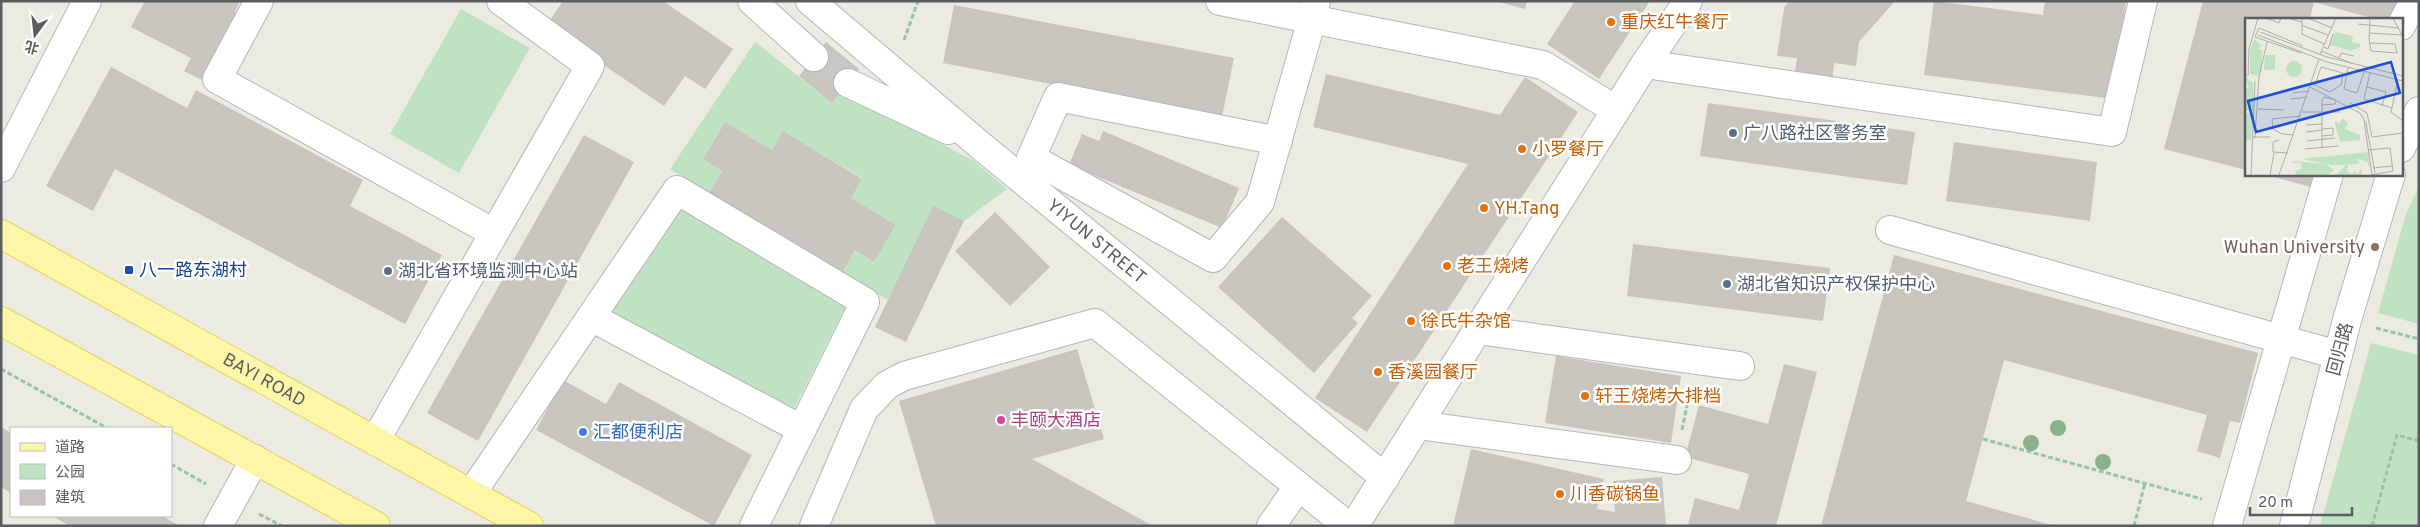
<svg xmlns="http://www.w3.org/2000/svg" width="2420" height="527" font-family="Overpass,'Noto Sans SC',sans-serif">
	<style>
		.green { fill: #bfe3c2 }
		.building { fill: #c8c5bf }
		.lines { fill: none; stroke-linecap: round; stroke-linejoin: round }
		.minor-tunnel { stroke: #c8c8c2; stroke-width: 28; stroke-dasharray: 28 14; stroke-linecap: butt }
		.minor-casing { stroke: #b4b7bc; stroke-width: 30 }
		.major-casing { stroke: #ebd25b; stroke-width: 30 }
		.path { stroke: #98c4a9; stroke-width: 3; stroke-dasharray: 5 2.5; stroke-linecap: butt }
		.minor { stroke: #fff; stroke-width: 28 }
		.major { stroke: #fcf7a7; stroke-width: 28 }
		.tree { fill: #89b28b }
		.food-dot { fill: #e8710a; stroke: #fff; stroke-width: 2 }
		.service-dot { fill: #5c6f8a; stroke: #fff; stroke-width: 2 }
		.education-dot { fill: #8d6e63; stroke: #fff; stroke-width: 2 }
		.transit-dot { fill: #1a4fb4; stroke: #fff; stroke-width: 2 }
		.hotel-dot { fill: #d1479c; stroke: #fff; stroke-width: 2 }
		.shop-dot { fill: #3f7fe0; stroke: #fff; stroke-width: 2 }
		.labels { text-anchor: middle; stroke-width: 5; stroke-linejoin: round; paint-order: stroke }
		.food-label { font-size: 18px; fill: #c56008; stroke: #fff; text-anchor: start }
		.service-label { font-size: 18px; fill: #4e5e75; stroke: #fff; text-anchor: start }
		.street-label { font-size: 18px; fill: #5a5d62; stroke: #fff }
		.education-label { font-size: 18px; fill: #785e54; stroke: #fff; text-anchor: end }
		.transit-label { font-size: 18px; fill: #164399; stroke: #fff; text-anchor: start }
		.hotel-label { font-size: 18px; fill: #b23c85; stroke: #fff; text-anchor: start }
		.shop-label { font-size: 18px; fill: #366cbe; stroke: #fff; text-anchor: start }
		.inset-road { fill: none; stroke: #aeaeab; stroke-width: 1 }
		.view { fill: #1d4ed8; fill-opacity: 0.15; stroke: #1d4ed8; stroke-width: 2.5 }
		.inset-edge { fill: none; stroke: #5a5d62; stroke-width: 2.5 }
	</style>
	<rect width="100%" height="100%" fill="#ecebe2"/>
	<path class="green" d="M461 9 530 48 459 173 390 134Z
		M755 42 831 102 842 91 974 161 1007 189 964 221 888 300 842 273 855 250 874 262 896 225 851 198 862 178 783 132 772 150 725 122 703 159 722 171 708 194 670 169Z
		M2419 186V324L2378 313 2406 214Z
		M681 206 846 306 792 413 606 314Z
		M2371 343 2419 355V526H2320Z"/>
	<path class="building" d="M145 1H240L235 12 243 16 208 83 184 71 191 58 131 27Z
		M563 1H663L733 49 705 89 685 76 664 106 546 26Z
		M1495 1H1527L1525 9Z
		M1575 1H1650L1599 79 1547 44Z
		M1789 1H1895L1859 42 1856 66 1834 63 1832 83 1794 78 1797 58 1777 56 1784 8Z
		M1934 1 2043 15 2045 1H2126L2114 99 1924 75Z
		M2203 1H2405L2401 19H2375L2314 2 2310 19H2246V170L2164 149Z
		M954 5 1234 58 1222 117 943 63Z
		M826 42 859 69 832 103 799 76Z
		M111 67 187 108 196 90 363 180 350 206 442 255 405 324 115 169 93 211 46 186Z
		M1326 74 1500 115 1525 77 1578 112 1367 432 1315 398 1468 164 1313 127Z
		M1708 103 1915 132 1907 185 1700 156Z
		M725 122 772 150 783 131 862 179 851 198 896 225 874 262 855 250 842 273 708 194 722 171 703 159Z
		M1103 131 1239 188 1222 228 1069 165 1082 134 1099 141Z
		M584 135 634 162 478 441 427 413Z
		M1954 142 2097 162 2090 221 1946 201Z
		M2263 174H2318L2314 188Z
		M933 206 964 221 906 342 875 327Z
		M995 212 1050 267 1010 306 955 251Z
		M1282 217 1372 296 1352 318 1358 323 1314 373 1218 287Z
		M1633 244 1830 268 1823 321 1627 296Z
		M1894 255 2258 353 2240 423 2230 421 2220 458 2197 451 2207 415 2004 360 1966 501 2055 526H1821Z
		M1077 349 1104 439 1032 459 1153 526H936L899 401Z
		M1556 356 1681 376 1671 443 1545 423Z
		M1784 364 1817 372 1776 526 1688 525 1695 498 1739 510 1749 474 1685 457 1699 405 1768 424Z
		M563 380 606 404 619 382 752 455 714 526 536 430Z
		M1 427 11 433V493L1 487Z
		M1471 449 1604 479 1597 509 1615 512 1613 481 1662 477 1666 526H1453Z
		M52 516H162L180 526H70Z"/>
	<g class="lines">
		<path class="minor-tunnel" d="M814 57 848 83"/>
		<g class="minor-casing">
			<g id="minor">
				<path d="M259 1 217 79 494 233"/>
				<path d="M752 1 814 57"/>
				<path id="s1" d="M810 1 981 146 1385 478"/>
				<path d="M1220 1 1543 65 1616 110"/>
				<path d="M2401 26 2414 1"/>
				<path d="M1645 64 2112 132 2143 1"/>
				<path d="M848 83 948 130"/>
				<path d="M1278 141 1058 97 1031 158 1213 258 1260 202 1312 19 1316 1"/>
				<path d="M2401 148 2419 111"/>
				<path d="M1 168 87 1"/>
				<path d="M1890 230 2338 355"/>
				<path d="M591 317 801 429"/>
				<path d="M1478 330 1740 366"/>
				<path d="M1418 425 1677 460"/>
				<path d="M375 441 590 66 501 1"/>
				<path d="M471 494 677 190 865 302 754 526"/>
				<path d="M218 526 255 459"/>
				<path d="M814 526 864 409 887 385 904 376 1095 323 1348 526"/>
				<path d="M1271 526 1298 487"/>
				<path d="M1354 526 1645 64 1688 1"/>
				<path d="M2227 526 2329 174"/>
				<path d="M2294 526 2347 320 2391 174"/>
			</g>
		</g>
		<g class="major-casing">
			<g id="major">
				<path id="s2" d="M1 234 529 526"/>
				<path d="M1 321 376 526"/>
			</g>
		</g>
		<path class="path" d="M904 40 918 1
			M2376 328 2419 339
			M1 369 107 428
			M1682 430 1690 390
			M1983 439 2202 499
			M171 464 206 484
			M259 514 282 526
			M2134 526 2145 483
			M2372 526 2397 435 2419 441"/>
		<use href="#minor" class="minor"/>
		<use href="#major" class="major"/>
	</g>
	<g class="tree">
		<circle cx="2058" cy="428" r="8"/>
		<circle cx="2031" cy="443" r="8"/>
		<circle cx="2103" cy="462" r="8"/>
	</g>
	<g class="food-dot">
		<circle cx="1611" cy="22" r="5"/>
		<circle cx="1522" cy="149" r="5"/>
		<circle cx="1484" cy="208" r="5"/>
		<circle cx="1447" cy="266" r="5"/>
		<circle cx="1411" cy="321" r="5"/>
		<circle cx="1378" cy="372" r="5"/>
		<circle cx="1585" cy="396" r="5"/>
		<circle cx="1560" cy="494" r="5"/>
	</g>
	<g class="service-dot">
		<circle cx="1733" cy="133" r="5"/>
		<circle cx="388" cy="271" r="5"/>
		<circle cx="1727" cy="284" r="5"/>
	</g>
	<circle class="education-dot" cx="2375" cy="247" r="5"/>
	<rect class="transit-dot" x="124" y="265" width="10" height="10" rx="2.5"/>
	<circle class="hotel-dot" cx="1001" cy="420" r="5"/>
	<circle class="shop-dot" cx="583" cy="432" r="5"/>
	<g class="labels">
		<g class="food-label">
			<text x="1621" y="28">重庆红牛餐厅</text>
			<text x="1532" y="155">小罗餐厅</text>
			<text x="1494" y="214">YH.Tang</text>
			<text x="1457" y="272">老王烧烤</text>
			<text x="1421" y="327">徐氏牛杂馆</text>
			<text x="1388" y="378">香溪园餐厅</text>
			<text x="1595" y="402">轩王烧烤大排档</text>
			<text x="1570" y="500">川香碳锅鱼</text>
		</g>
		<g class="service-label">
			<text x="1743" y="139">广八路社区警务室</text>
			<text x="398" y="277">湖北省环境监测中心站</text>
			<text x="1737" y="290">湖北省知识产权保护中心</text>
		</g>
		<g class="street-label">
			<text dy="6" stroke="none"><textPath href="#s1" startOffset="374">YIYUN STREET</textPath></text>
			<text transform="translate(2340 349) rotate(-75)" y="6">回归路</text>
			<text dy="6" stroke="none"><textPath href="#s2" startOffset="301">BAYI ROAD</textPath></text>
		</g>
		<g class="education-label">
			<text x="2365" y="253">Wuhan University</text>
		</g>
		<g class="transit-label">
			<text x="139" y="276">八一路东湖村</text>
		</g>
		<g class="hotel-label">
			<text x="1011" y="426">丰颐大酒店</text>
		</g>
		<g class="shop-label">
			<text x="593" y="438">汇都便利店</text>
		</g>
	</g>
	<g transform="translate(2245 18)">
		<rect width="158" height="158" fill="#ecebe2"/>
		<path d="M90 14 108 18 107 24 115 26V29L106 33 85 27ZM9 21 17 28 13 31 17 32V52L13 58 5 56V33ZM20 37H30V52H19ZM41 51a8 8 0 1 1 16 0a8 8 0 1 1-16 0ZM0 59 8 65 9 93H0V71L4 70ZM0 95H9L6 122H0ZM98 100 103 105 100 111 115 117V122L95 124 90 106V103L94 106ZM123 134 125 150 122 144 113 141 99 147H87L56 141ZM111 142 116 145 103 147 102 153 107 156 110 152 111 156 117 151V157H91L103 145ZM47 143 81 146 89 152 83 157H51L50 154 57 150 55 144 48 146Z" fill="#bfe3c2"/>
		<path class="inset-road" d="M21 0 34 5 36 0M42 0 57 4M57 0V16L79 26M63 0 87 10M125 0 124 21 126 33 152 35 150 26 125 25M148 0 157 17M113 6 154 10M56 7 83 17M15 14 82 39 158 58M124 15 157 17M13 17 82 44 158 63M79 29 83 31 88 16M76 33 106 45M56 35 10 19 14 10 58 28M75 36 91 0M94 40 96 35 109 38M103 50 99 71 112 75 119 54M125 55 119 81 147 90M3 58 4 31 13 0M153 62 146 94 158 103M66 65 85 74 96 67 98 55 76 49 70 67M65 69 115 95 121 105 130 155M122 69 141 74 137 88M48 75 64 73M46 81 62 79M105 85 122 95 127 119 158 115M77 87 90 86 91 82 79 79 77 83V130M13 91 39 92M57 94H95M119 102 127 157M61 107 77 106M77 111 88 110V117L77 118M61 114 77 112M49 117 37 116 28 111 27 101 56 98M8 119H25M10 119 14 59 22 24M34 122 28 124V134L43 135M62 123 90 120M60 131 94 128M123 132 145 130 148 153 126 157M128 150 147 148M6 157 10 63M25 157 29 135M34 157 74 41"/>
		<path class="view" d="M146 44 155 75 11 114 3 83Z"/>
		<rect width="158" height="158" class="inset-edge"/>
	</g>
	<rect width="2420" height="527" fill="none" stroke="#5a5d62" stroke-width="5"/>
	<rect x="10" y="427" width="162" height="90" fill="#ffffff" stroke="#bdbec0"/>
	<rect x="20" y="443" width="25" height="8" fill="#fcf7a7" stroke="#bdbec0"/>
	<text x="55" y="452" font-size="15" fill="#5a5d62">道路</text>
	<rect x="20" y="464" width="25" height="15" fill="#bfe3c2" stroke="#bdbec0"/>
	<text x="55" y="477" font-size="15" fill="#5a5d62">公园</text>
	<rect x="20" y="490" width="25" height="15" fill="#c8c5bf" stroke="#bdbec0"/>
	<text x="55" y="502" font-size="15" fill="#5a5d62">建筑</text>
	<g transform="translate(35 35) rotate(195)" stroke="#ffffff" stroke-width="4" paint-order="stroke">
	<path d="M0-4L9 19L0 12L-9 19Z" fill="#5a5d62"/>
	<text y="-8" font-size="14" font-weight="bold" text-anchor="middle" fill="#5a5d62">北</text>
	</g>
	<path d="M2250 507v8h102v-8" fill="none" stroke="#5a5d62" stroke-width="2.5"/>
	<text x="2258" y="507" font-size="15" fill="#5a5d62" stroke="#ffffff" stroke-width="4" paint-order="stroke">20 m</text>
</svg>
